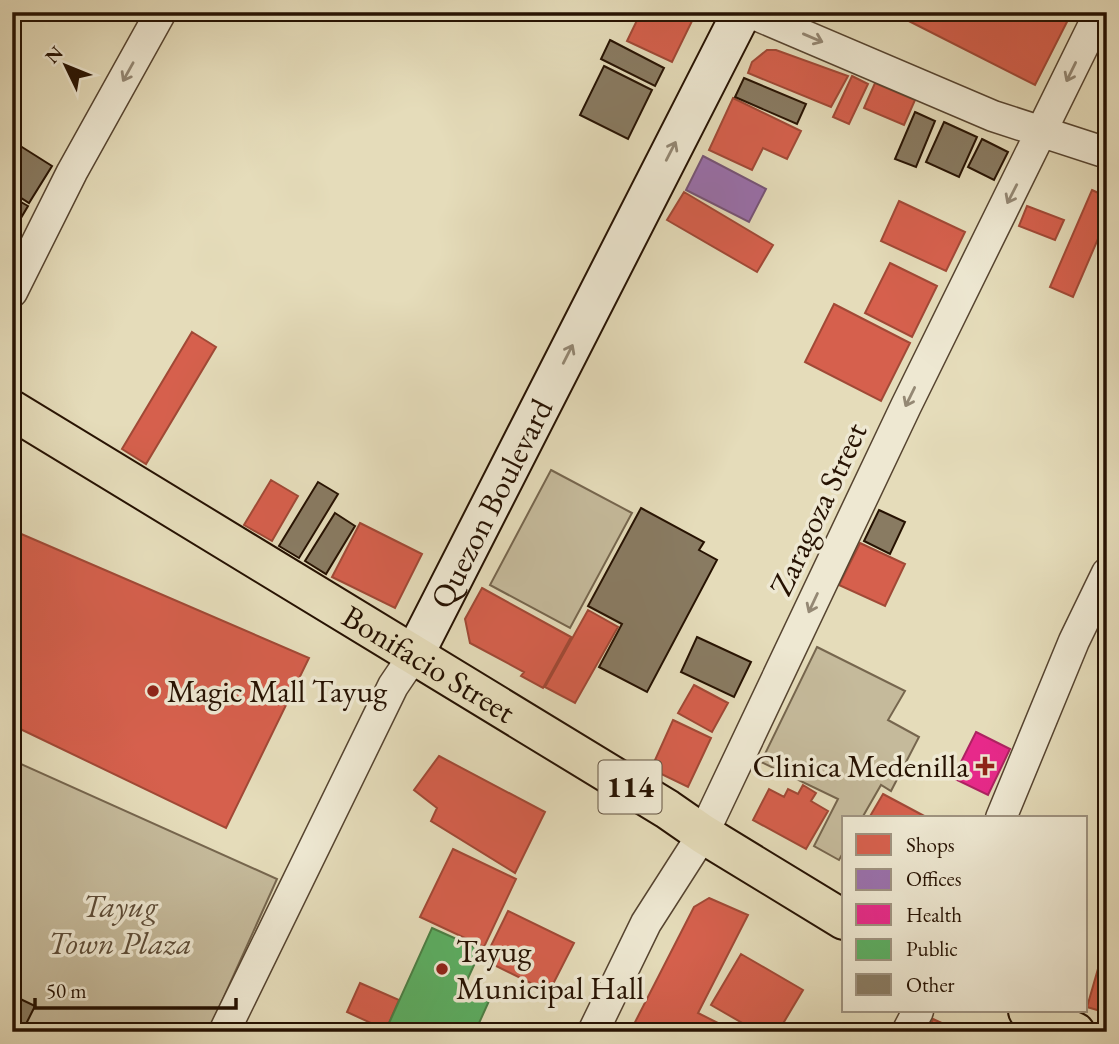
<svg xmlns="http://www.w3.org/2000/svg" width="1119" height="1044" font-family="'EB Garamond',serif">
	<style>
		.green { fill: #c5ba9b; stroke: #76664e; stroke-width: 2 }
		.shops { fill: #d6604d; stroke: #a14936; stroke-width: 2 }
		.offices { fill: #9970ab; stroke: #765478; stroke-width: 2 }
		.health { fill: #e7298a; stroke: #ad2261; stroke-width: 2 }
		.public { fill: #5aae61; stroke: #4a7f44; stroke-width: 2 }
		.building { fill: #897b62; stroke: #261202; stroke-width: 2 }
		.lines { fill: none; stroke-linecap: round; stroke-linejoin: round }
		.street-casing { stroke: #564430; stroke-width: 33 }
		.secondary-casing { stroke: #261202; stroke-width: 42 }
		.primary-casing { stroke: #261202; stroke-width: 42 }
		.street { stroke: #eee8d2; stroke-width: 30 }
		.secondary { stroke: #eee8d2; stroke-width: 38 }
		.primary { stroke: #e5dcba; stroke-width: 38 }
		.oneway { stroke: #948874 }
		.poi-dot { fill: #8f2418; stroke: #eee8d2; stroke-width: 2.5 }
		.labels { text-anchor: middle; stroke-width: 7; stroke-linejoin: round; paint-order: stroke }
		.shield { fill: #eee8d2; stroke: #625240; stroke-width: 2 }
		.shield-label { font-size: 30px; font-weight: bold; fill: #261202 }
		.street-label { font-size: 32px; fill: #261202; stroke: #eee8d2 }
		.poi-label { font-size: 32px; fill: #261202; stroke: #eee8d2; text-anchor: start }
		.park-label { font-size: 32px; font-style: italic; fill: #5e4d38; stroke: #eee8d2 }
	</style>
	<rect width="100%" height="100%" fill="#e5dcba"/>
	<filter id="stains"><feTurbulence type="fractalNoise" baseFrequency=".00286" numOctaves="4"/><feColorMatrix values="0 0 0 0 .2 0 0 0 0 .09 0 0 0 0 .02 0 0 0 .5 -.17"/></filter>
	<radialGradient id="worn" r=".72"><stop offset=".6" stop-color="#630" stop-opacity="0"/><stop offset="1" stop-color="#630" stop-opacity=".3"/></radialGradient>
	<path class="green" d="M551 470 632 513 570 628 490 585Z
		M817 647 905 691 888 720 919 737 891 791 881 785 862 818H844V851L839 860 814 846 838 799 761 762Z
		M12 760 277 879 208 1032H12Z"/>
	<path class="shops" d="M641 12H685L694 17 672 62 627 41Z
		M891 12H1072L1035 85Z
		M767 50H776L848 76 831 107 748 73 752 62Z
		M852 76 868 84 849 124 833 117Z
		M875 83 915 100 904 125 864 108Z
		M733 98 801 131 787 159 763 148 752 170 709 150Z
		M1092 190 1107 197V218L1073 297 1050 287Z
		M684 192 773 245 757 272 667 220Z
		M899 201 965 232 946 271 881 241Z
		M1027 206 1064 220 1055 240 1019 226Z
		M890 263 937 286 912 337 865 313Z
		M834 304 910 343 881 401 805 362Z
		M192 332 216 347 146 464 122 449Z
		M271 480 298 496 272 541 244 525Z
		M360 523 422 554 395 608 332 577Z
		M12 530 309 658 226 828 12 725Z
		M860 543 905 564 885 606 839 585Z
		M482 588 571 637 543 688 521 676 524 672 470 643 465 619Z
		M588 610 618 627 575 703 545 687Z
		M694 685 728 703 712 732 678 713Z
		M673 720 711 738 688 787 651 769Z
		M439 756 545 812 515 873 431 821 437 808 414 790Z
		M803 785 816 793 811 801 828 811 806 849 753 820 769 789 784 797 788 789 798 794Z
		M883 794 928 818H869Z
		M453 849 516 879 484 947 420 917Z
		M709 898 748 915 698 1013 736 1032H630L694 907Z
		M508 911 574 943 549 992 484 960Z
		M741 954 803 990 778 1032H758L711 1005Z
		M1102 955 1107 956V1013L1087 1007Z
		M360 983 399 1000 386 1030 347 1012Z
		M933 1019 961 1032H927Z"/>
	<path class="offices" d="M703 156 766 189 749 222 686 190Z"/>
	<path class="health" d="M976 732 1010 749 988 795 953 778Z"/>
	<path class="public" d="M432 928 481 950 463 989 489 1001 475 1032H385Z"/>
	<path class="building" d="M610 40 664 68 655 86 601 59Z
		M604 66 652 90 628 139 580 115Z
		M744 78 806 104 797 124 735 97Z
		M915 112 935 121 916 167 895 159Z
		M944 122 977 137 959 177 926 162Z
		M982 139 1008 152 994 180 968 167Z
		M14 142 52 166 29 203 12 192Z
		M12 197 28 206 12 233Z
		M318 482 338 494 299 558 279 546Z
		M641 508 704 542 699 550 717 560 647 692 599 667 622 624 588 606Z
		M879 510 905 522 890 554 864 541Z
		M335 513 355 526 326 574 305 561Z
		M697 637 751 662 734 697 681 672Z
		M12 995 35 1006 22 1032H12Z"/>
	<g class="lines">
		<g class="street-casing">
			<path id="street" d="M749 12 993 116 1107 153
				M12 292 72 172 161 12
				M1001 818 1074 641 1107 573
				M224 1032 393 686 414 655
				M593 1032 646 923 703 834 906 406 1100 12
				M907 1032 918 1011"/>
		</g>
		<g class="secondary-casing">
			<g id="secondary">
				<path id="s1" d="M414 655 742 12"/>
			</g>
		</g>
		<g class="primary-casing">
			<g id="primary">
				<path id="s2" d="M12 410 667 809 703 834 844 920"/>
				<path d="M1028 1011 1075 1032"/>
			</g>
		</g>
		<use href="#street" class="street"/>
		<use href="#secondary" class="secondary"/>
		<use href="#primary" class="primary"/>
	</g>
	<defs><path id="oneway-shaft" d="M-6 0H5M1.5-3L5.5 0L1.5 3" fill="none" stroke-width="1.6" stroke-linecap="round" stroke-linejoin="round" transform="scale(1.75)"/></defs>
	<g class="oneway">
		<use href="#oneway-shaft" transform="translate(813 38) rotate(23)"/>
		<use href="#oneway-shaft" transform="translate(128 72) rotate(119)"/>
		<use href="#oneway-shaft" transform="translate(1071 72) rotate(116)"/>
		<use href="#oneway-shaft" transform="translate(671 151) rotate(-63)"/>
		<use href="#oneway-shaft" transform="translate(1012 194) rotate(117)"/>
		<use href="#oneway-shaft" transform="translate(568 354) rotate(-63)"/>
		<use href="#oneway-shaft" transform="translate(910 397) rotate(116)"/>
		<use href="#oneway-shaft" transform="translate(813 603) rotate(115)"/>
	</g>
	<g class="poi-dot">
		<circle cx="153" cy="691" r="7"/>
		<path d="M981.5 755.5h7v7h7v7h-7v7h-7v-7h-7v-7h7z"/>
		<circle cx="442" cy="969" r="7"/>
	</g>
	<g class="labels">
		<rect class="shield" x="598.5" y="760.5" width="63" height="53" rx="5"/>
		<g class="shield-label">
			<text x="630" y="797">114</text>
		</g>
		<g class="street-label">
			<text dy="11" stroke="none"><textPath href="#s1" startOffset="170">Quezon Boulevard</textPath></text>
			<text transform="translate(818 509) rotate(-65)" y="11">Zaragoza Street</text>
			<text dy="11" stroke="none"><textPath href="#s2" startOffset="488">Bonifacio Street</textPath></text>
		</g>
		<g class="poi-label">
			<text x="167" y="702">Magic Mall Tayug</text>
			<text x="969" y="777" text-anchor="end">Clinica Medenilla</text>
			<text x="456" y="962">Tayug<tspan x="456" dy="37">Municipal Hall</tspan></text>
		</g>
		<g class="park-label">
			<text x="120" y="917">Tayug<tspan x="120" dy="37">Town Plaza</tspan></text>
		</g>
	</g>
	<rect width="1119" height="1044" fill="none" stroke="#e5dcba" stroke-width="42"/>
	<rect x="14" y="14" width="1091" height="1016" fill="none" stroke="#261202" stroke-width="3.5"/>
	<rect x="21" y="21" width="1077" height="1002" fill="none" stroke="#261202" stroke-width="2"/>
	<rect x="842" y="816" width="245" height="196" fill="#eee8d2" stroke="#9e927f" stroke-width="2"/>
	<rect x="856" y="834" width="35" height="21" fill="#d6604d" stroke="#9e927f" stroke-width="2"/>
	<text x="906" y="852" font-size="21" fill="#261202">Shops</text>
	<rect x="856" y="869" width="35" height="21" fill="#9970ab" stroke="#9e927f" stroke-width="2"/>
	<text x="906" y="886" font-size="21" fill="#261202">Offices</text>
	<rect x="856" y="904" width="35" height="21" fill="#e7298a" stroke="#9e927f" stroke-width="2"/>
	<text x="906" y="922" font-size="21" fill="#261202">Health</text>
	<rect x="856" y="939" width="35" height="21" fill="#5aae61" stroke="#9e927f" stroke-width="2"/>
	<text x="906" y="956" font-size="21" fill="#261202">Public</text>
	<rect x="856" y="974" width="35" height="21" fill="#897b62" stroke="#9e927f" stroke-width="2"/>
	<text x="906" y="992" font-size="21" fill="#261202">Other</text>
	<g transform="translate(66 66) rotate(313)" stroke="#eee8d2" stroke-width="5" paint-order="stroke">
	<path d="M0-5L12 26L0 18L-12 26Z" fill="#261202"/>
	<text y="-10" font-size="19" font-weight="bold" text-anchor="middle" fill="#261202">N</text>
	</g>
	<path d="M35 998v10h201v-10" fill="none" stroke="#261202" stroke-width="3.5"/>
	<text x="46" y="998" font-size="21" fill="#261202" stroke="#eee8d2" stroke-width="5" paint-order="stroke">50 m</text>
	<rect width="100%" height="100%" filter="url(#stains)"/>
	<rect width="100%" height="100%" fill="url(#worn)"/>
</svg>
